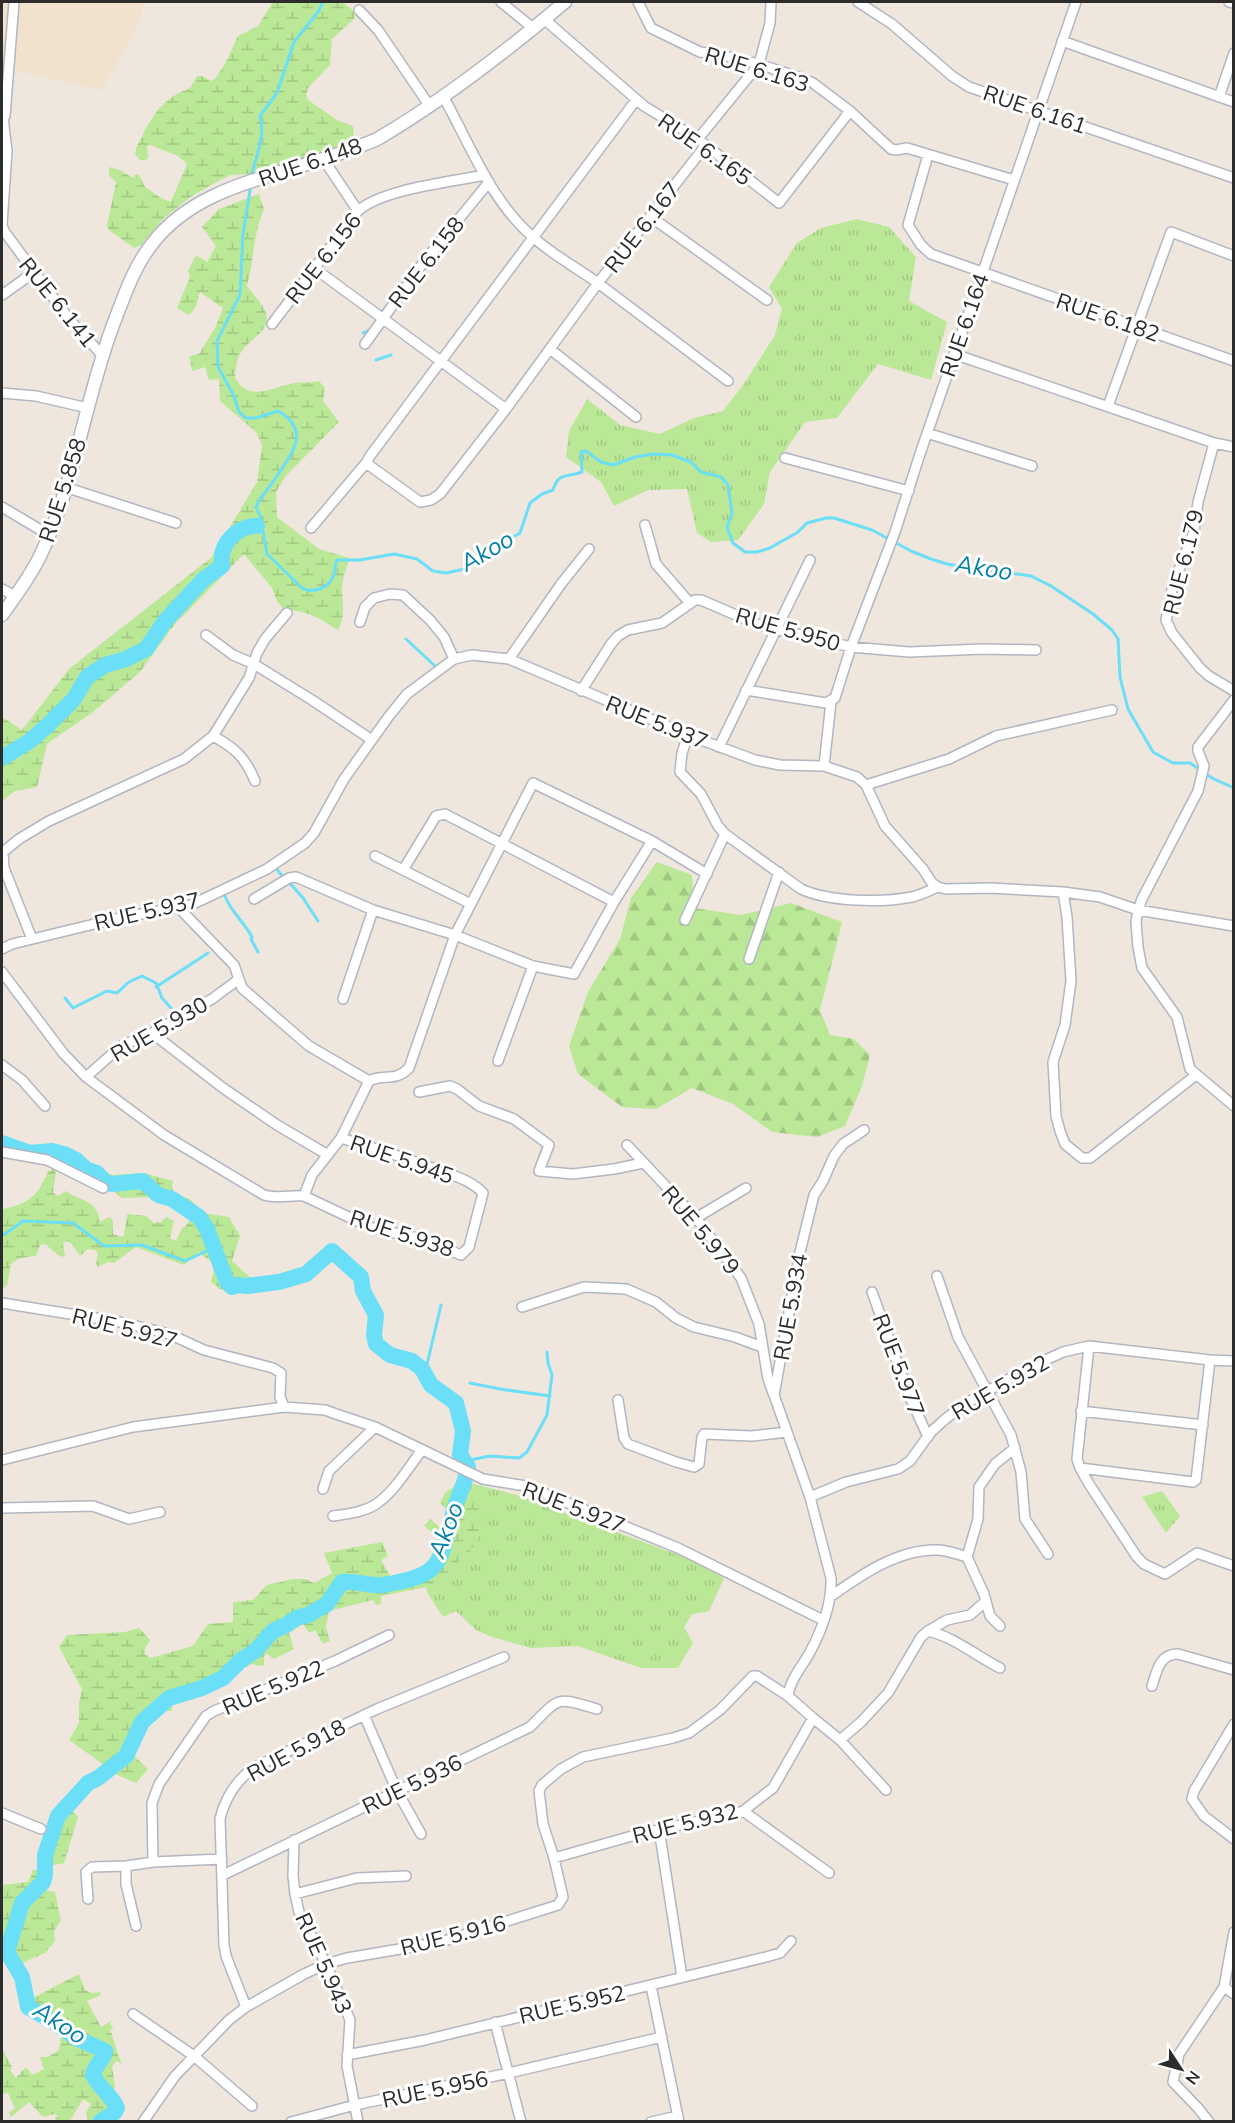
<svg xmlns="http://www.w3.org/2000/svg" width="1235" height="2123" font-family="Mulish,sans-serif">
	<style>
		.education { fill: #f1e2cd }
		.grass { fill: url(#grass-tufts) }
		.forest { fill: url(#forest-firs) }
		.wetland { fill: url(#wetland-marsh) }
		.lines { fill: none; stroke-linecap: round; stroke-linejoin: round }
		.stream { stroke: #6bdff7; stroke-width: 3 }
		.river { stroke: #6bdff7; stroke-width: 16 }
		.minor-casing { stroke: #b2b6c1; stroke-width: 12 }
		.tertiary-casing { stroke: #b2b6c1; stroke-width: 15 }
		.minor { stroke: #fff; stroke-width: 9 }
		.tertiary { stroke: #fff; stroke-width: 12 }
		.labels { text-anchor: middle; stroke-width: 6; stroke-linejoin: round; paint-order: stroke }
		.street-label { font-size: 22px; fill: #2c2c2c; stroke: #fff }
		.water-label { font-size: 24px; font-style: italic; fill: #057fa8; stroke: #fff }
	</style>
	<defs>
		<pattern id="grass-tufts" width="24" height="20" patternUnits="userSpaceOnUse" patternTransform="scale(1.5)"><rect width="24" height="20" fill="#bbe897"/><path d="M3 7l-1-3M5 7V3M7 7l1-3M15 17l-1-3M17 17v-4M19 17l1-3" fill="none" stroke="#a1c782"/></pattern>
		<pattern id="forest-firs" width="22" height="20" patternUnits="userSpaceOnUse" patternTransform="scale(1.5)"><rect width="22" height="20" fill="#bbe897"/><path d="M5 1l3.5 6h-7zM16 11l3.5 6h-7z" fill="#a1c782"/></pattern>
		<pattern id="wetland-marsh" width="20" height="14" patternUnits="userSpaceOnUse" patternTransform="scale(1.5)"><rect width="20" height="14" fill="#bbe897"/><path d="M1 5h8M5 5V1M11 12h8M15 12V8" fill="none" stroke="#a1c782"/></pattern>
	</defs>
	<rect width="100%" height="100%" fill="#efe6de"/>
	<path class="education" d="M2 2H144L138 24 102 90 3 68Z"/>
	<path class="grass" d="M857 219 889 227 916 257 909 301 947 322 931 380 878 364 837 418 805 422 770 472 764 504 738 540 711 542 697 533 687 489 648 490 614 506 601 482 566 457 569 431 587 399 620 425 660 434 694 418 723 411 744 384 775 335 782 309 769 287 797 243 821 228Z
		M470 1483 517 1495 700 1563 724 1578 709 1611 692 1614 684 1627 693 1643 678 1668H641L578 1646 531 1648 492 1637 476 1630 456 1611 443 1617 428 1594 435 1592 451 1567 466 1557 482 1509Z
		M1162 1491 1180 1516 1166 1533 1142 1497Z"/>
	<path class="forest" d="M657 862 692 875 694 908 741 915 791 903 842 922 820 1010 830 1035 854 1039 870 1055 862 1086 845 1126 817 1137 772 1132 733 1104 692 1088 656 1109 622 1107 578 1074 569 1046 588 992 620 939 631 898Z"/>
	<path class="wetland" d="M273 2H342L355 12 354 19 332 39 330 65 308 88 306 95 308 100 337 120 353 126 354 138 334 151 307 161 250 174 231 175 220 180 192 196 164 218 141 245 134 248 109 230 107 226 116 182 109 176V167L120 170 133 178 136 174 139 175 145 187 161 198 171 202 187 164 178 156 150 145 147 146 148 158 145 160H140L135 154C136 146 141 139 144 132 157 109 165 98 190 88L197 76H202L211 81 215 79 225 64 238 36 258 26Z
		M259 194 264 209C253 234 254 261 247 286 252 293 260 301 264 309 275 328 252 337 242 351 236 358 236 368 235 378 250 404 273 386 295 383 303 382 311 383 319 381L325 388 323 401 339 422 285 477 276 492 277 517 319 549 349 558C347 567 343 577 342 587 342 602 346 616 338 630 320 619 305 609 284 610L277 601 272 588 244 554 175 624 140 672 93 712 47 744 37 787 15 791 2 801V717L22 730 69 669 212 557 257 482 262 445 256 432 220 401 219 379 209 380 205 367 192 371 189 356 199 354 215 328 223 308 200 292C197 301 197 310 188 315L177 308 190 277 188 271 196 255 207 262 216 246 202 227 219 209Z
		M2 1139 66 1151 95 1169 113 1175 144 1173 173 1181 172 1187 174 1193 191 1200 203 1213 229 1217 240 1236 232 1261 251 1278 240 1294 220 1289 211 1282 215 1265 199 1252 184 1265 136 1247 114 1263 108 1262 98 1267 96 1263 98 1253 95 1250 88 1249 80 1256 71 1243 66 1241 63 1244 65 1256 63 1257 58 1255 45 1244 40 1245 36 1256 20 1258 11 1264 7 1285 2 1289V1209C28 1205 39 1195 48 1171L53 1169 56 1171 53 1193 58 1196 66 1191C83 1202 98 1201 100 1222L109 1217C116 1221 112 1226 113 1234L122 1237 124 1235 127 1215 128 1214 146 1216 154 1223 161 1222 166 1217 174 1221 170 1238 176 1241 182 1228 185 1227 192 1218C166 1193 156 1197 122 1198L106 1185 80 1171 73 1162 66 1159H37L2 1151Z
		M460 1482 470 1483 482 1509V1528L478 1540 466 1557 451 1567 435 1592 428 1594 426 1587 381 1596V1604L376 1605 373 1600 329 1611 326 1627 330 1641 323 1644 315 1630 309 1633 303 1624 289 1633 294 1649 274 1659 267 1654 264 1656V1665L258 1666 252 1664 239 1670 216 1687 188 1696 172 1704V1711C163 1711 161 1709 154 1715L156 1720 150 1724 145 1722 130 1752 148 1769 136 1783 111 1772 86 1790 70 1808 78 1817 64 1863 48 1866 45 1890 55 1892 61 1920 54 1931 55 1941 45 1953 22 1963 2 1949V1885L28 1882 33 1870 41 1869C44 1860 43 1851 46 1841 53 1814 74 1793 94 1773L99 1776 107 1767 69 1740 79 1723V1703L82 1689 59 1647 67 1635 125 1632 139 1628 150 1640 145 1648V1654L150 1658 193 1646 208 1624 233 1622V1602L253 1600 267 1585 293 1579H305L314 1583 332 1573 324 1553 382 1542 388 1556 381 1560 392 1579 413 1570 420 1575 434 1560 441 1539 424 1526 430 1519 441 1528 449 1511 440 1503 445 1493Z
		M79 1974 85 1990 92 1993 100 1992 101 1995 87 2001 101 2027 113 2020 110 2023 113 2028 110 2030C115 2041 116 2052 122 2064L116 2061 112 2067 115 2087 113 2091 106 2088 97 2074 106 2060 108 2049 79 2037 38 2007 31 2001 33 1998Z
		M59 2029 70 2037 99 2051C95 2058 89 2066 91 2074 92 2086 112 2096 109 2108 108 2113 100 2118 96 2121H88L86 2113 91 2104 83 2099 70 2121H54L58 2116 55 2114 43 2117 29 2102 11 2117 9 2113 15 2108 8 2093 2 2094V2048L12 2067 10 2070 16 2078 26 2067 32 2075 44 2069 40 2057H48L59 2050 61 2037 58 2033Z"/>
	<g class="lines">
		<path class="stream" d="M251 178C255 157 266 138 260 116L277 93 294 42 318 12 323 2
			M251 184 243 234 240 295 217 341 218 367 233 394 239 412 246 418H256L278 411C308 428 296 449 280 471 274 481 267 490 260 499L256 507 261 518 257 526 263 531 267 554 302 588C313 594 330 588 334 574 336 569 334 565 337 560H360L394 554 417 559 433 571 446 573 460 570 470 567 501 538 515 536 520 533 530 503 542 494 553 490C559 471 567 478 582 472L581 452 586 451 601 462 613 465 635 457 653 454 672 455 691 462 701 472 721 477 728 485 732 513 727 527 733 543 745 552H757L770 548 798 532 807 523 826 518H834L872 530 911 551 931 559 947 564 1031 576 1051 586 1093 614 1112 630 1118 639 1120 677 1128 709 1153 752 1173 763H1190L1212 778 1234 788
			M363 333 372 329
			M376 360 391 355
			M406 639 435 666
			M275 867 284 878
			M289 882 303 898 318 921
			M224 894C230 911 244 922 252 937L251 939 258 952
			M156 987 208 953
			M65 998 73 1008 107 991 117 993 129 982 142 976 156 983 162 998 171 1008
			M2 1236 23 1221 73 1223 104 1246 142 1245 185 1261 213 1248
			M425 1373 441 1305
			M470 1383 500 1389 550 1396
			M465 1461 490 1456 519 1458 527 1452 547 1415 552 1375 548 1363 547 1352"/>
		<path class="river" d="M2 758 30 741 48 725 74 699 87 677 105 665 126 659 146 649 165 621 204 579 222 566C222 561 221 555 223 551 227 537 243 525 257 526
			M2 1143 30 1153 52 1151 64 1154 76 1160 87 1170 97 1173 105 1182 112 1184 143 1181 158 1195 172 1199 199 1217 207 1229 227 1282 232 1287 237 1285 247 1286 279 1282 306 1274 332 1251 361 1277 363 1291 376 1315 374 1335 376 1344 390 1355 412 1361 422 1369 431 1385 456 1403 463 1431 460 1455 468 1467C466 1482 458 1496 454 1510 438 1564 445 1575 383 1585 369 1587 355 1580 342 1582L327 1604 308 1615 296 1618 286 1625 273 1631 255 1651 241 1660 223 1678 202 1688 169 1698 142 1722 126 1756 98 1778 88 1783 58 1816 45 1855V1875L43 1882 22 1903 7 1952 22 1977 28 2007 52 2021 76 2038 105 2051C104 2060 94 2066 93 2075 99 2088 111 2094 117 2108L115 2112 100 2122"/>
		<g class="minor-casing">
			<path id="minor" d="M501 2 533 28
				M638 2 651 28 700 52 726 56 759 64 804 79 813 83 850 111 891 149 896 150 907 148 1014 180
				M858 2 892 24 952 76 969 87 1234 178
				M1229 2 1234 3
				M359 10 378 30 429 105
				M544 19 644 106 698 139 779 203 850 111
				M1062 41 1234 102
				M443 96C470 144 491 202 534 238 553 255 577 268 598 283L706 145
				M1219 97 1234 53
				M2 109 7 151 2 225 4 231 69 319 102 355
				M5 116 14 2
				M698 139 759 64 770 23 771 2
				M928 155 908 225 921 245 931 254 1234 361
				M324 160 358 211
				M651 217 767 300
				M314 268 506 409
				M2 295 33 273
				M272 324 358 211C382 189 451 182 485 175
				M365 344 423 263 489 182
				M550 349 636 417
				M954 354 1214 443 1234 447
				M2 393 36 396 88 408
				M1108 406 1171 232 1234 256
				M927 433 1032 466
				M1214 443 1198 502 1194 532 1173 585 1166 620 1172 633 1200 668 1209 676 1234 691
				M785 458 909 491
				M366 463 420 502 431 500 440 494 506 409 598 283 728 381
				M65 487 176 523
				M2 507 49 535
				M645 525 656 564 689 602
				M311 528 366 463 370 456 636 100
				M2 589 15 596
				M360 622 365 607 374 598 390 594 403 595 430 620 444 637 454 659
				M206 635 233 655 254 664 312 700 372 740
				M509 659 561 584 589 549
				M746 690 826 703 835 698 851 647 895 532 920 454 1076 2
				M581 691 611 644 618 636 628 630 662 623 695 600H701L759 625 851 647 909 652 983 649 1036 650
				M1234 700 1198 747V751L1204 766 1198 791 1142 899 1138 910 1234 926
				M688 735 682 753 680 772 701 794 718 826 725 834 801 889C829 902 882 903 912 897 921 895 930 890 938 887
				M213 736C235 748 245 757 255 781
				M719 747 810 560
				M824 766 831 702
				M866 785 949 759 996 736 1112 710
				M375 856 471 904
				M403 870 436 816 445 814 614 902
				M1063 892 1067 917 1071 981 1065 1025 1053 1062 1056 1116 1060 1131 1065 1144 1082 1158H1090L1196 1075
				M254 899 289 878 296 877 373 910 455 935 533 966 574 974 614 902 652 841
				M685 920 725 834
				M32 939 4 868 3 852 19 839 49 821 184 759 213 736 249 678 257 653 265 639 287 613
				M2 949 12 944 119 918 191 905 267 869 305 843 314 833 344 779 389 716 407 694 454 659 472 655 509 659 688 735 755 760 780 765 824 766 857 777 866 785 885 826 923 869 932 883 938 887 946 889 989 888 1063 892 1100 897 1138 910 1136 922 1138 947 1142 968 1177 1017 1190 1069 1234 1106
				M749 959 779 872
				M2 972 63 1053 86 1077 121 1046 152 1033 212 999 239 979 234 965 179 908
				M239 979 242 988 309 1046 369 1081 341 1138C373 1148 406 1158 438 1170 454 1176 471 1180 483 1193L469 1247 461 1255 422 1239 372 1228 304 1196 312 1175 341 1138
				M343 999 373 910
				M152 1033 223 1088 277 1125 328 1155
				M498 1061 533 966
				M2 1065 22 1080 45 1106
				M86 1077 164 1135 264 1195C277 1199 290 1195 304 1196
				M369 1081C384 1073 394 1083 409 1068L455 935 533 783 652 841 707 874
				M419 1092 450 1086 457 1089 479 1106 514 1119 549 1145 539 1171 573 1174 614 1169 643 1163
				M627 1145 696 1218 741 1278 759 1324 768 1379 773 1393
				M2 1152 47 1160 103 1188
				M696 1218 746 1188
				M937 1276 958 1337 1011 1435 1021 1472 1025 1519 1048 1554
				M872 1292 909 1395 928 1437
				M2 1303 120 1322 169 1334 204 1350 273 1368 281 1373 280 1397 284 1407 325 1410 336 1414 375 1427 483 1479 526 1486 678 1548 823 1620
				M522 1307 584 1287 626 1289 656 1302 676 1318 694 1327 735 1337 762 1347
				M1089 1346 1077 1459 1080 1468 1089 1484 1137 1557 1144 1564 1165 1574 1197 1553 1234 1566
				M618 1400 624 1438 628 1444 676 1462 694 1467 699 1464 702 1437 704 1434 752 1436 787 1432
				M1081 1411 1203 1425
				M2 1460 133 1427 284 1407
				M1080 1468 1193 1482 1196 1480 1210 1360
				M323 1489 329 1471 375 1427
				M810 1497 774 1395 800 1252 814 1195 823 1181 834 1156 843 1144 864 1130
				M2 1508 93 1506 129 1519 160 1512
				M333 1516C347 1514 367 1512 379 1502 396 1489 409 1467 422 1450
				M967 1557 984 1594 990 1616 1000 1626
				M830 1597C861 1575 899 1548 939 1550 949 1551 958 1554 967 1557L978 1519 979 1487 995 1464 1015 1448
				M928 1631 947 1620 970 1615 986 1601
				M1152 1686C1157 1671 1159 1654 1178 1654L1234 1670
				M364 1715 397 1791 421 1834
				M813 1718 840 1740 886 1790
				M1234 1724 1194 1791 1192 1799 1204 1816 1234 1839
				M840 1740 861 1722 888 1693 921 1637 928 1631C954 1637 975 1655 1000 1668
				M743 1811 829 1873
				M2 1813 41 1829
				M659 1829 682 1977
				M294 1840 293 1876 295 1894 299 1912 326 1964 350 2020 347 2066 358 2122
				M554 1858 639 1834 737 1813 743 1811 773 1788 813 1718 788 1696C790 1680 801 1668 809 1654 821 1632 832 1603 831 1578L810 1497 846 1482 898 1469 910 1461 931 1432 943 1421 963 1405 1030 1367 1063 1352 1089 1346 1210 1360 1234 1361
				M153 1862 152 1803 159 1784 206 1716 214 1711 335 1661 389 1635
				M223 1875 530 1727C561 1696 555 1697 597 1709
				M295 1894 357 1878 406 1876
				M88 1899 86 1872 92 1867 126 1866
				M136 1926 126 1884V1866L153 1862 222 1859
				M1234 1932 1224 1987 1234 1994
				M651 1986 679 2122
				M246 2007 226 1956 224 1945 220 1819C225 1798 236 1781 253 1768L377 1709 504 1657
				M133 2014 194 2056 252 2106
				M495 2022 521 2122
				M347 2055 425 2040 766 1957 780 1953 791 1941
				M143 2122 175 2076 229 2020 246 2007 304 1974 326 1964 347 1958 441 1942 558 1905 563 1897 554 1858 543 1824 539 1791 542 1785 561 1769 583 1757 673 1738 689 1733 720 1710 753 1676H757L788 1696
				M291 2122 355 2105 509 2073 662 2037
				M651 2122 678 2116
				M1209 2122 1198 2108 1173 2082 1179 2054 1224 1987"/>
		</g>
		<g class="tertiary-casing">
			<path id="tertiary" d="M2 615C16 595 31 576 41 554 75 482 85 400 113 325 124 297 133 268 152 244 198 183 283 176 349 150 359 146 370 143 379 138 442 101 509 49 565 2"/>
		</g>
		<use href="#minor" class="minor"/>
		<use href="#tertiary" class="tertiary"/>
	</g>
	<g class="labels">
		<g class="street-label">
			<text transform="translate(757 69) rotate(17)" y="8">RUE 6.163</text>
			<text transform="translate(1035 109) rotate(19)" y="8">RUE 6.161</text>
			<text transform="translate(705 149) rotate(35)" y="8">RUE 6.165</text>
			<text transform="translate(310 162) rotate(-19)" y="8">RUE 6.148</text>
			<text transform="translate(642 227) rotate(-52)" y="8">RUE 6.167</text>
			<text transform="translate(323 258) rotate(-52)" y="8">RUE 6.156</text>
			<text transform="translate(426 262) rotate(-52)" y="8">RUE 6.158</text>
			<text transform="translate(58 302) rotate(51)" y="8">RUE 6.141</text>
			<text transform="translate(1108 317) rotate(19)" y="8">RUE 6.182</text>
			<text transform="translate(964 325) rotate(-71)" y="8">RUE 6.164</text>
			<text transform="translate(62 490) rotate(-72)" y="8">RUE 5.858</text>
			<text transform="translate(1183 562) rotate(-76)" y="8">RUE 6.179</text>
			<text transform="translate(788 629) rotate(16)" y="8">RUE 5.950</text>
			<text transform="translate(657 722) rotate(22)" y="8">RUE 5.937</text>
			<text transform="translate(147 911) rotate(-13)" y="8">RUE 5.937</text>
			<text transform="translate(159 1029) rotate(-30)" y="8">RUE 5.930</text>
			<text transform="translate(402 1159) rotate(19)" y="8">RUE 5.945</text>
			<text transform="translate(701 1230) rotate(50)" y="8">RUE 5.979</text>
			<text transform="translate(402 1233) rotate(18)" y="8">RUE 5.938</text>
			<text transform="translate(790 1307) rotate(-80)" y="8">RUE 5.934</text>
			<text transform="translate(125 1328) rotate(14)" y="8">RUE 5.927</text>
			<text transform="translate(899 1365) rotate(69)" y="8">RUE 5.977</text>
			<text transform="translate(1000 1387) rotate(-30)" y="8">RUE 5.932</text>
			<text transform="translate(574 1507) rotate(21)" y="8">RUE 5.927</text>
			<text transform="translate(273 1687) rotate(-23)" y="8">RUE 5.922</text>
			<text transform="translate(296 1750) rotate(-28)" y="8">RUE 5.918</text>
			<text transform="translate(412 1784) rotate(-26)" y="8">RUE 5.936</text>
			<text transform="translate(685 1823) rotate(-14)" y="8">RUE 5.932</text>
			<text transform="translate(453 1935) rotate(-14)" y="8">RUE 5.916</text>
			<text transform="translate(324 1963) rotate(66)" y="8">RUE 5.943</text>
			<text transform="translate(572 2004) rotate(-13)" y="8">RUE 5.952</text>
			<text transform="translate(435 2089) rotate(-12)" y="8">RUE 5.956</text>
		</g>
		<g class="water-label">
			<text transform="translate(487 551) rotate(-30)" y="8">Akoo</text>
			<text transform="translate(984 568) rotate(9)" y="8">Akoo</text>
			<text transform="translate(446 1530) rotate(-69)" y="8">Akoo</text>
			<text transform="translate(60 2023) rotate(33)" y="8">Akoo</text>
		</g>
	</g>
	<rect width="1235" height="2123" fill="none" stroke="#2c2c2c" stroke-width="6"/>
	<g transform="translate(1181 2069) rotate(126)" stroke="#ffffff" stroke-width="4.5" paint-order="stroke">
	<path d="M0-4.5L10 22L0 15L-10 22Z" fill="#2c2c2c"/>
	<text y="-9" font-size="16" font-weight="bold" text-anchor="middle" fill="#2c2c2c">N</text>
	</g>
</svg>
